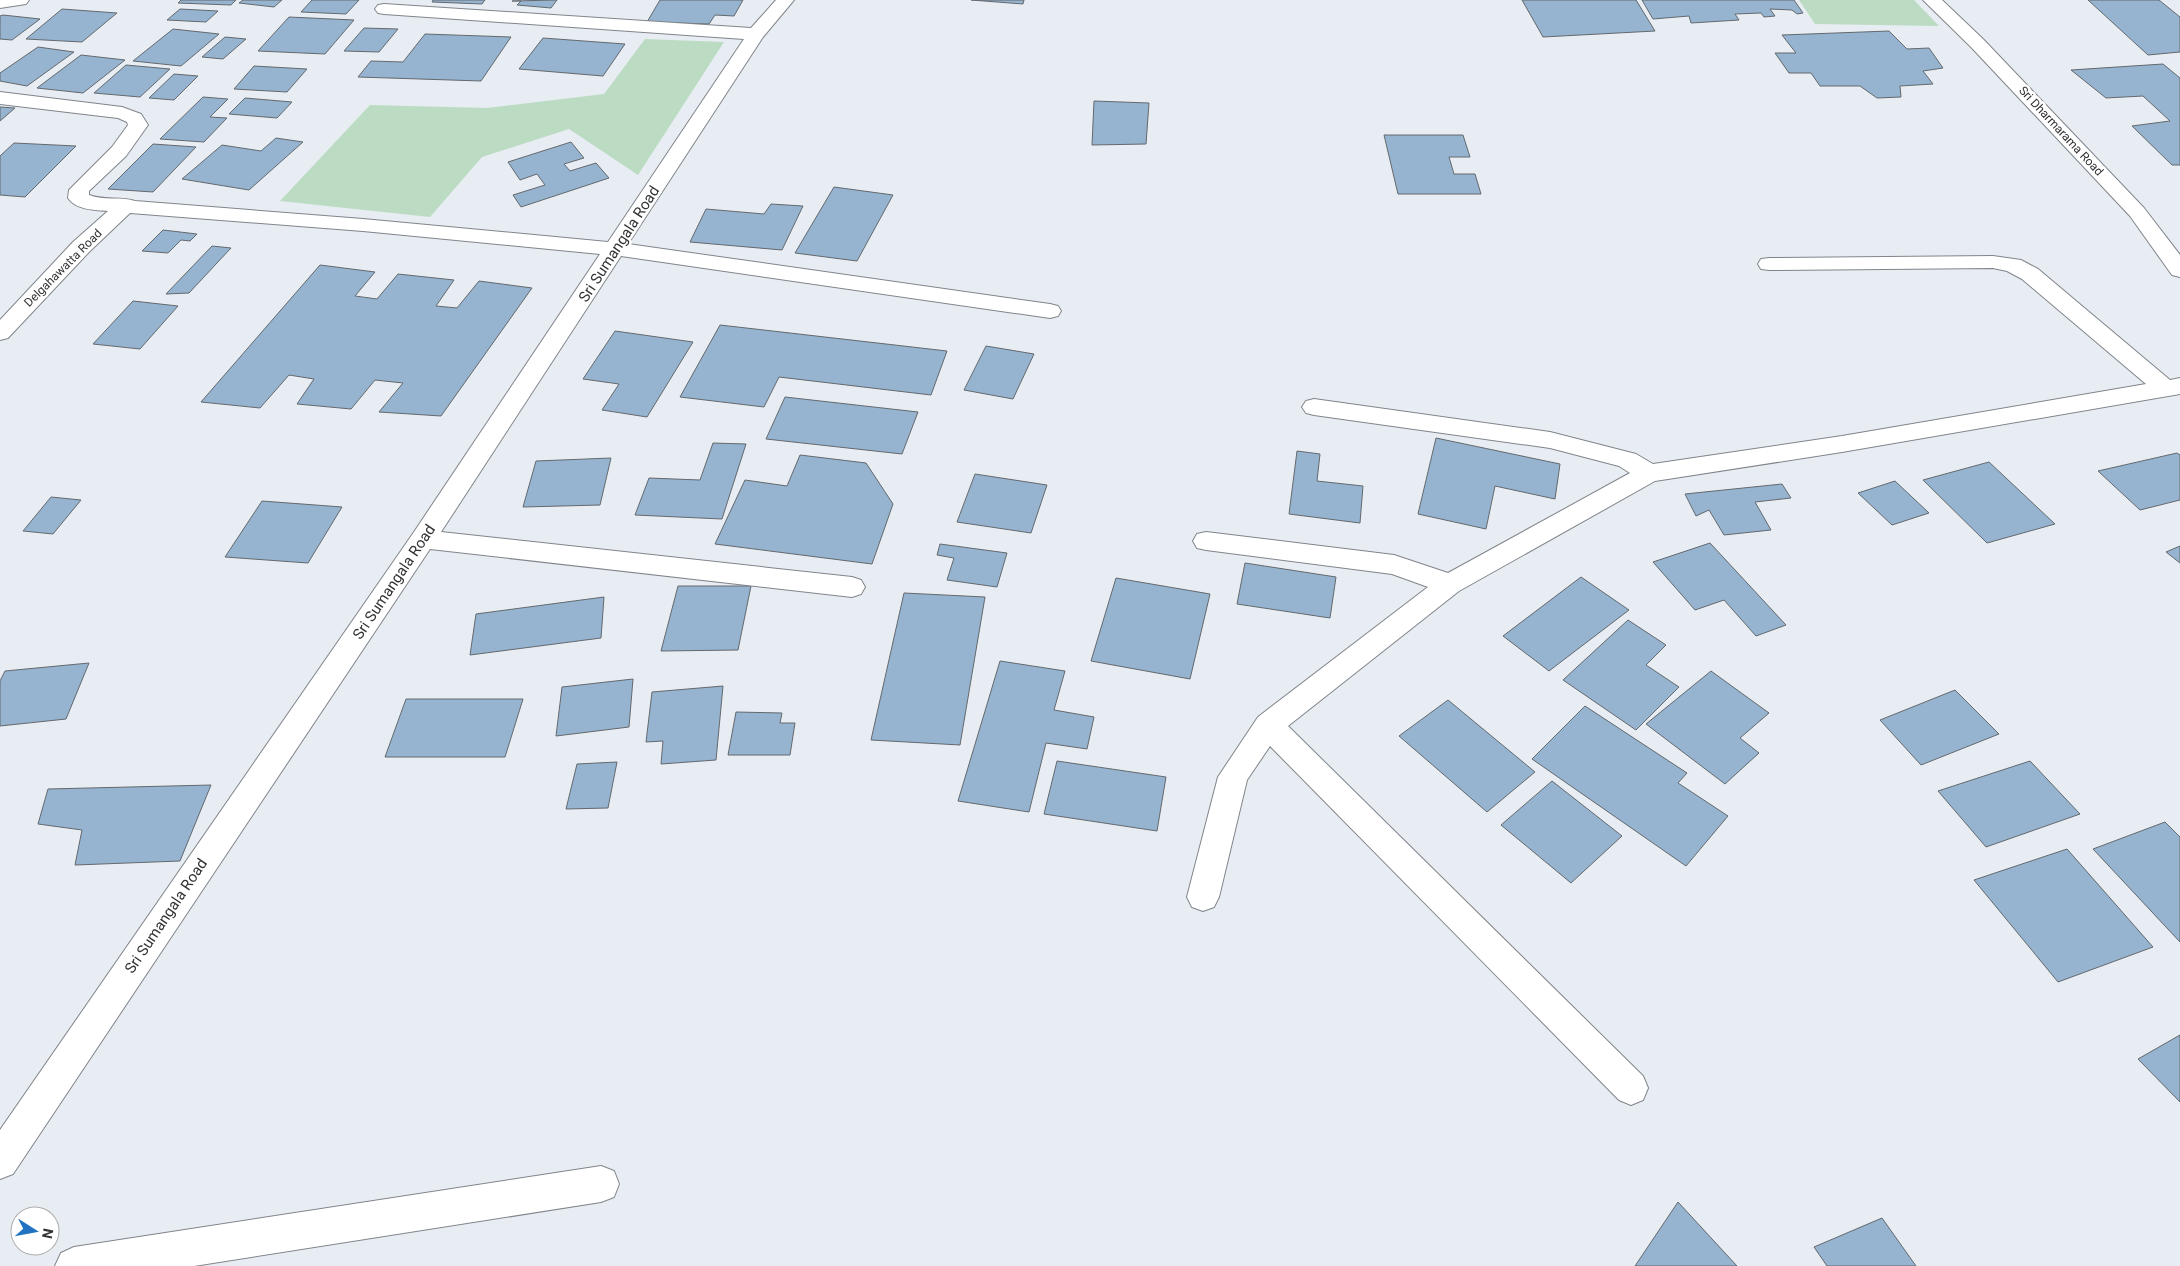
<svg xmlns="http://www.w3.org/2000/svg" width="2180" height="1266" font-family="Roboto,sans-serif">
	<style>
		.green { fill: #bbdcc2 }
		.building { fill: #96b3cf; stroke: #63696e }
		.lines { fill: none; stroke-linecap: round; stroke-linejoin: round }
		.minor-casing { stroke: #80858b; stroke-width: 2 }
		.minor { fill: #fff; fill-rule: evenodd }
		.labels { text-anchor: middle; stroke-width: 5; stroke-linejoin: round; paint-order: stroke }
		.far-street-label { font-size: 12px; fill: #313335; stroke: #fff }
		.street-label { font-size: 15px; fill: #313335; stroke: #fff }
	</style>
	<rect width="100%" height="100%" fill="#e7edf2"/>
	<path class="green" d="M1799 0H1914L1939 26 1815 24Z
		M645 39 724 42 638 175 569 129 482 157 430 217 280 201 370 105 487 108 604 94Z"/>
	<path class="building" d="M181 0H236L231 5 178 3Z
		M243 0H282L274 7 239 3Z
		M312 0H359L346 14 301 12Z
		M433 0H485L482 4 432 2Z
		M557 0 551 8 517 5 521 1H512Z
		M660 0H743L734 16 715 15 709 24 647 22Z
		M971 0H1024L1023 4Z
		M1522 0H1636L1655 31 1543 37Z
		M1642 0H1794L1803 13 1797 14 1792 10 1770 9 1775 16 1764 17 1761 13 1735 14 1739 20 1691 23 1689 16 1653 19Z
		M2088 0H2159L2180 17V52L2148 55Z
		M62 9 117 13 82 42 26 39Z
		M180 9 218 11 206 22 167 20Z
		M3 15 40 19 12 40 0 39V16Z
		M289 17 354 20 325 54 258 51Z
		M364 28 398 29 379 52 344 51Z
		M173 29 219 34 181 66 133 61Z
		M1889 31 1907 49 1929 48 1943 68 1923 71 1933 84 1900 86 1901 97 1877 98 1860 86H1820L1811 73H1789L1775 53H1796L1782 35Z
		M425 34 511 37 481 81 358 77 371 61 403 62Z
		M225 37 246 39 223 59 202 57Z
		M543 38 625 44 603 76 519 69Z
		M38 47 74 52 27 86 0 81V73Z
		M81 55 125 60 83 93 37 88Z
		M2163 64 2180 78V165H2172L2132 126 2170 121 2143 96 2106 98 2071 70Z
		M126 65 170 69 140 97 94 93Z
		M254 66 307 69 287 92 234 89Z
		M174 74 198 76 174 100 149 98Z
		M203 97 228 99 210 117 227 118 204 142 160 139Z
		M245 98 292 102 277 118 229 114Z
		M1094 101 1149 103 1146 144 1092 145Z
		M0 107 15 108 0 121Z
		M1384 135H1463L1470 157H1449L1454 174H1475L1481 194H1398Z
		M276 138 303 142 249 190 182 179 222 145 261 151Z
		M571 142 584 158 564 164 570 171 596 163 609 178 521 207 513 195 545 185 537 174 520 180 508 162Z
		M14 143 76 146 25 197 0 195V156Z
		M153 144 196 147 153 192 108 189Z
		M834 187 893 195 857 261 795 253Z
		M771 204 803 206 782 250 690 242 706 209 764 214Z
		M163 230 197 234 190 241 181 240 168 253 142 251Z
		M212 246 231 248 189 293 166 294Z
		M320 265 375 272 355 296 377 299 398 274 454 280 436 306 457 308 479 281 532 288 441 416 379 412 403 383 375 380 351 409 297 404 314 379 289 375 260 408 201 402Z
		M133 301 178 306 140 349 93 344Z
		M720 325 947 351 931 395 779 377 764 407 680 397Z
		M615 331 693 342 647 417 602 410 619 384 583 379Z
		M986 346 1034 354 1013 399 964 390Z
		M785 397 918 412 902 454 766 439Z
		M1436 438 1560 464 1555 499 1495 486 1486 529 1418 514Z
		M713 443 746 444 722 519 635 515 649 478 700 480Z
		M1297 451 1320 454 1317 481 1363 486 1360 523 1289 514Z
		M2177 453 2180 455V500L2140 510 2098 471Z
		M800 455 866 463 893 504 872 564 715 544 745 480 787 486Z
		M611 458 600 505 523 507 536 461Z
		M1989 462 2055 524 1987 543 1923 480Z
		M975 474 1047 485 1031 533 957 522Z
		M1895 481 1929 513 1892 525 1858 493Z
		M1782 484 1791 498 1755 502 1771 530 1724 535 1709 510 1696 516 1685 494Z
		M51 497 81 500 53 534 23 531Z
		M262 501 342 507 308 563 225 557Z
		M1710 543 1786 625 1756 636 1724 600 1695 610 1653 562Z
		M940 544 1007 553 997 587 947 580 954 558 937 555Z
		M2180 546V563L2166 552Z
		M1245 563 1336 577 1330 618 1237 604Z
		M1581 577 1629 610 1549 671 1503 636Z
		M1116 578 1210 594 1190 679 1091 661Z
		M678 586H751L738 650 661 651Z
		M904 593 985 597 960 745 871 740Z
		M604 597 601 638 470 655 476 614Z
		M1628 620 1666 645 1646 665 1679 687 1636 730 1563 680Z
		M1000 661 1065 671 1054 710 1094 717 1087 749 1046 743 1029 812 958 801Z
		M89 663 66 719 0 726V681L5 671Z
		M1711 671 1769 713 1740 738 1759 753 1725 784 1646 724Z
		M633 679 629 727 556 736 562 687Z
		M723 686 716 760 661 764 663 741 646 742 652 692Z
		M1955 690 1999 734 1921 765 1880 720Z
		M406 699H523L505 757H385Z
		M1448 700 1535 772 1487 812 1399 736Z
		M1585 706 1687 773 1678 783 1728 816 1686 866 1532 759Z
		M736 712 782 713 780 723H795L790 755H728Z
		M1057 761 1166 777 1157 831 1044 814Z
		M2030 761 2080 814 1986 847 1938 791Z
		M617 762 608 808 566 809 577 764Z
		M1552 781 1622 836 1571 883 1501 825Z
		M211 785 180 861 75 865 82 830 38 824 48 789Z
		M2165 822 2180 837V942L2093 849Z
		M2067 849 2153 947 2058 982 1974 880Z
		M2180 1035V1102L2138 1059Z
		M1678 1202 1737 1266H1635Z
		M1882 1218 1916 1266H1827L1814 1247Z"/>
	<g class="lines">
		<g class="minor-casing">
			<path id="minor" d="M0 0H29L26 4 0 8Z
				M776 0H794L763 37 628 244 1050 304 1058 306 1061 311 1058 316 1050 318 621 256 441 532 852 577 861 580 865 587 861 594 852 597 430 549 13 1174 0 1179V1130L414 532 600 254 363 231 130 213 89 252 8 338 0 340V320L73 242 108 211C95 210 76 210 68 198L69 190 112 147 128 125 127 122 118 118 0 104V92L122 107 141 114 148 125 126 156 89 191V195C104 201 120 196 135 201L363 219 608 242 744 39 384 14 378 13 375 9 378 5 384 4 751 28Z
				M1923 0H1942L1983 39 2144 208 2180 255V277L2172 275 2130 216 1971 47Z
				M1993 256 2021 260 2038 269 2170 380 2180 378V394L1842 452 1655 481 1459 591 1288 726 1643 1076 1648 1088 1643 1100 1631 1105 1619 1100 1270 746 1247 780 1219 897 1214 907 1203 911 1192 907 1187 897 1218 777 1258 717 1428 587 1392 574 1206 550 1197 548 1193 541 1197 534 1206 532 1394 555 1448 573 1630 473 1619 466 1550 448 1314 415 1306 413 1302 407 1306 401 1314 399 1550 432 1636 454 1653 464 1842 436 2146 384 2022 279 2007 271 1993 268 1769 270 1761 269 1758 264 1761 259 1769 258Z
				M601 1166 614 1171 619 1184 614 1197 601 1202 194 1266H55L61 1253 74 1247Z"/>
		</g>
		<use href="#minor" class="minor"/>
	</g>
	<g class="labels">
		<g class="far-street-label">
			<text transform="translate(2061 131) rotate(47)" y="4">Sri Dharmarama Road</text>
			<text transform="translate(63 268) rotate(-45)" y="4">Delgahawatta Road</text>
		</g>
		<g class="street-label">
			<text transform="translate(619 244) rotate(-57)" y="5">Sri Sumangala Road</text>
			<text transform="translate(394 582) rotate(-56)" y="5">Sri Sumangala Road</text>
			<text transform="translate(166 916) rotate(-56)" y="5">Sri Sumangala Road</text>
		</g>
	</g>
	<g transform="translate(35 1231) rotate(101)"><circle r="24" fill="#ffffff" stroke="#adadae"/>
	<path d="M0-4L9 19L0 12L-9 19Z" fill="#2173c1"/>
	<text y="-8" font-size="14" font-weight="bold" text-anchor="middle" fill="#313335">N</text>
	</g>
</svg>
